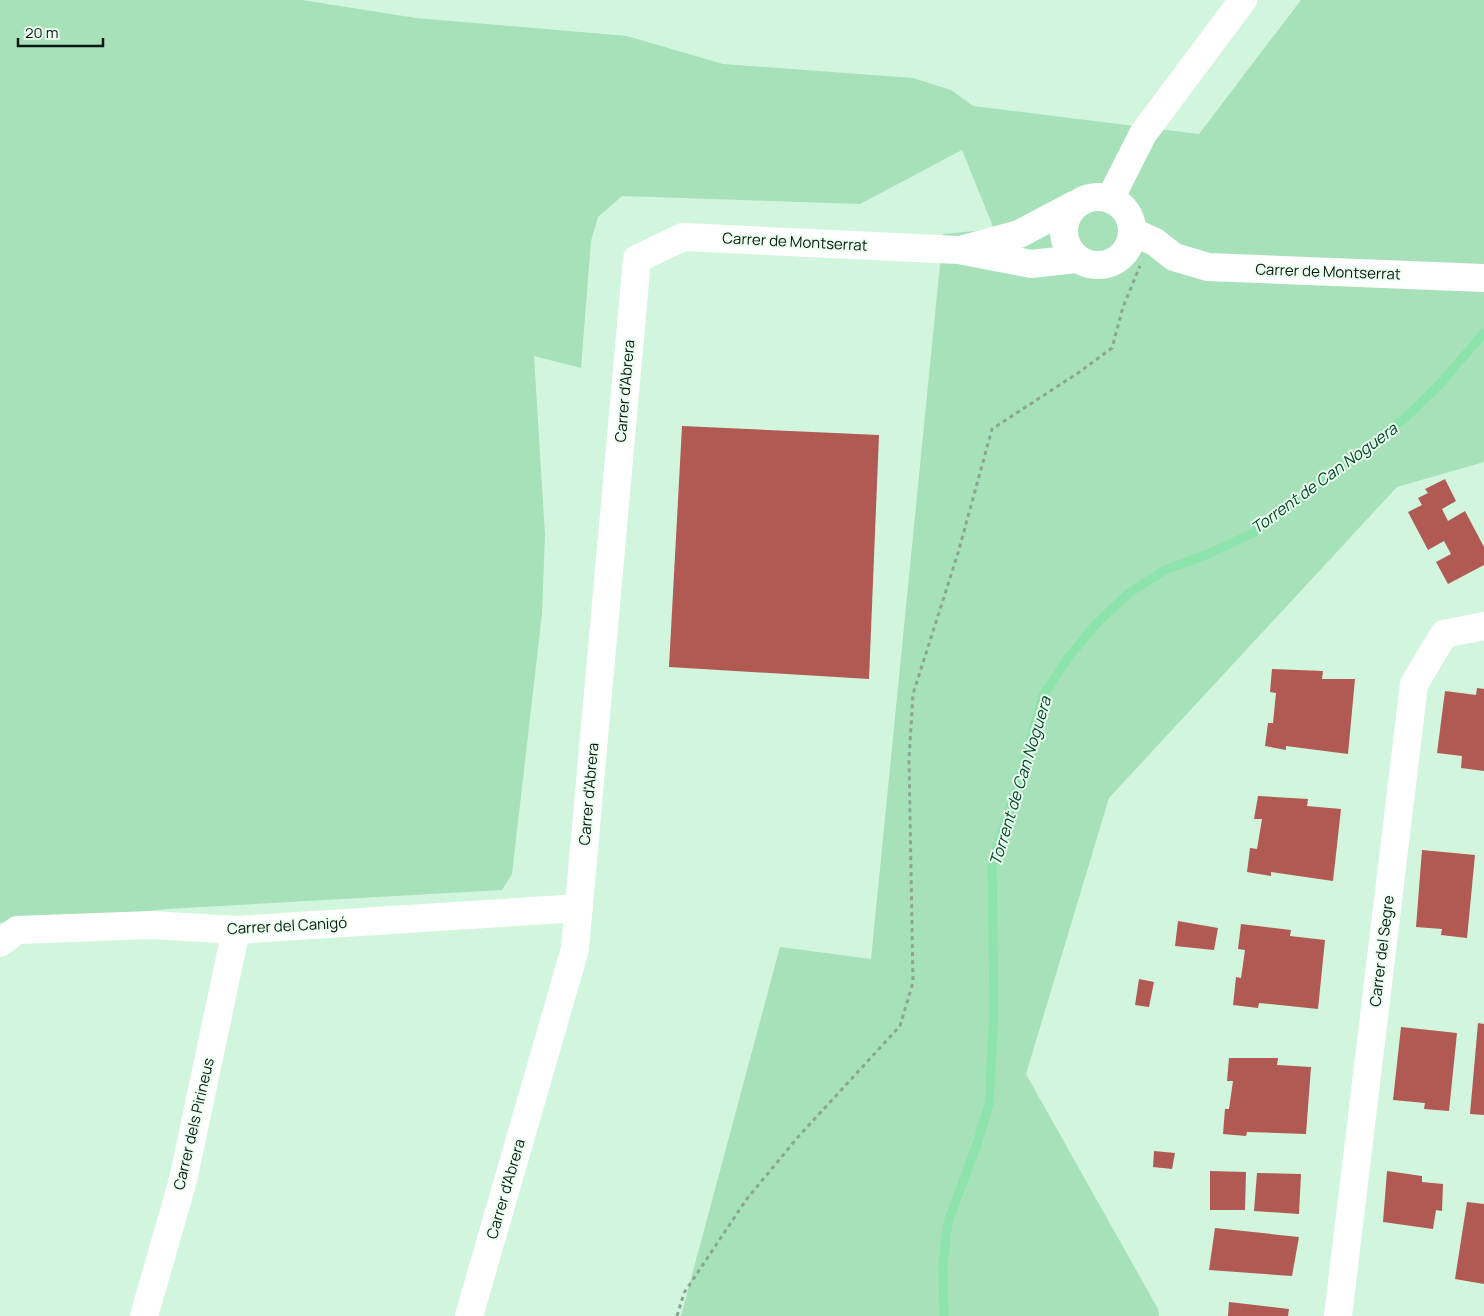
<svg xmlns="http://www.w3.org/2000/svg" width="1484" height="1316" font-family="Manrope,sans-serif">
	<style>
		.green { fill: #a7e1ba }
		.lines { fill: none; stroke-linecap: round; stroke-linejoin: round }
		.stream { stroke: #8ce3ab; stroke-width: 9 }
		.building { fill: #b15953 }
		.path { stroke: #8aa592; stroke-width: 3; stroke-dasharray: 4 4; stroke-linecap: butt }
		.minor { stroke: #fff; stroke-width: 28 }
		.labels { text-anchor: middle; stroke-width: 4; stroke-linejoin: round; paint-order: stroke }
		.street-label { font-size: 15px; fill: #0b180f; stroke: #eafff0 }
		.water-label { font-size: 16px; font-style: italic; fill: #004624; stroke: #eafff0 }
	</style>
	<rect width="100%" height="100%" fill="#d2f6dd"/>
	<path class="green" d="M0 0H302L416 18 627 36 723 64 913 78 951 90 973 106 1199 134 1301 0H1484V462L1397 487 1109 798 1026 1074 1158 1309 1159 1316H681L780 947 871 959 943 234 994 229 962 150 860 204 622 196 598 217 591 241 581 368 534 356 545 535 542 614 512 874 502 890 167 909 101 916 20 917 0 923Z"/>
	<g class="lines">
		<path class="stream" d="M944 1316 943 1263 948 1222 977 1144 989 1104 994 1011 992 862 1019 782 1043 696 1067 659 1097 623 1129 593 1165 570 1208 554 1253 533 1299 500 1405 418 1439 385 1484 333"/>
	</g>
	<path class="building" d="M682 426 879 435 869 679 669 667Z
		M1445 479 1456 501 1442 509 1448 521 1465 511 1484 547V565L1448 584 1436 562 1451 554 1444 541 1428 550 1408 512 1422 505 1418 498 1428 493 1425 489Z
		M1272 669 1323 671 1322 679H1355L1348 754 1286 746V750L1265 746 1268 723H1273L1276 693 1270 692Z
		M1477 688 1484 689V771L1461 768 1462 756 1437 753 1445 691 1476 695Z
		M1258 796 1308 799 1307 806 1341 809 1333 881 1271 872V876L1247 872 1250 848 1257 849 1262 819H1254Z
		M1422 850 1475 855 1467 938 1441 935 1442 929 1416 927Z
		M1178 921 1218 928 1214 950 1175 946Z
		M1241 924 1291 930 1290 936 1325 940 1318 1009 1259 1003 1258 1008 1233 1005 1236 977 1241 978 1245 950 1238 949Z
		M1139 979 1154 982 1149 1007 1135 1005Z
		M1478 1023 1484 1024V1115L1470 1114Z
		M1401 1027 1457 1033 1449 1111 1424 1109 1425 1103 1393 1100Z
		M1229 1058H1278L1277 1065 1311 1067 1306 1134 1247 1132 1246 1136 1223 1134 1225 1109H1229L1233 1081H1227Z
		M1154 1151 1175 1153 1172 1169 1153 1167Z
		M1210 1171 1246 1172 1245 1210H1210Z
		M1387 1171 1422 1176V1182L1443 1184 1442 1211 1436 1210 1433 1229 1383 1222Z
		M1257 1173 1301 1174 1299 1214 1254 1211Z
		M1467 1202 1484 1204V1284L1455 1279Z
		M1215 1228 1299 1237 1292 1276 1209 1270Z
		M1229 1302 1289 1309 1288 1316H1228Z"/>
	<g class="lines">
		<path class="path" d="M677 1316 684 1293 746 1200 798 1137 900 1026 913 982 909 759 913 694 958 553 992 429 1078 373 1112 348 1123 307 1140 266"/>
		<path class="minor" d="M1064 231a34 34 0 1 1 68 0a34 34 0 1 1-68 0Z
			M1110 199 1143 134 1243 0
			M1133 232 1155 242 1174 257 1208 267 1484 278
			M964 249 1019 234 1076 204
			M0 943 17 930 151 925 236 930 579 908
			M144 1316 183 1180 236 930
			M469 1316 575 949 637 259 683 237 959 250 1031 264 1076 259
			M1338 1316 1414 684 1444 634 1484 626"/>
	</g>
	<g class="labels">
		<g class="street-label">
			<text transform="translate(795 242) rotate(3)" y="5">Carrer de Montserrat</text>
			<text transform="translate(1328 272) rotate(2)" y="5">Carrer de Montserrat</text>
			<text transform="translate(625 391) rotate(-85)" y="5">Carrer d'Abrera</text>
			<text transform="translate(589 794) rotate(-85)" y="5">Carrer d'Abrera</text>
			<text transform="translate(287 926) rotate(-3)" y="5">Carrer del Canigó</text>
			<text transform="translate(1382 951) rotate(-83)" y="5">Carrer del Segre</text>
			<text transform="translate(194 1124) rotate(-77)" y="5">Carrer dels Pirineus</text>
			<text transform="translate(506 1189) rotate(-74)" y="5">Carrer d'Abrera</text>
		</g>
		<g class="water-label">
			<text transform="translate(1324 478) rotate(-36)" y="6">Torrent de Can Noguera</text>
			<text transform="translate(1020 781) rotate(-73)" y="6">Torrent de Can Noguera</text>
		</g>
	</g>
	<path d="M18 38v8h85v-8" fill="none" stroke="#0b180f" stroke-width="2.5"/>
	<text x="25" y="38" font-size="15" fill="#0b180f" stroke="#eafff0" stroke-width="4" paint-order="stroke">20 m</text>
</svg>
